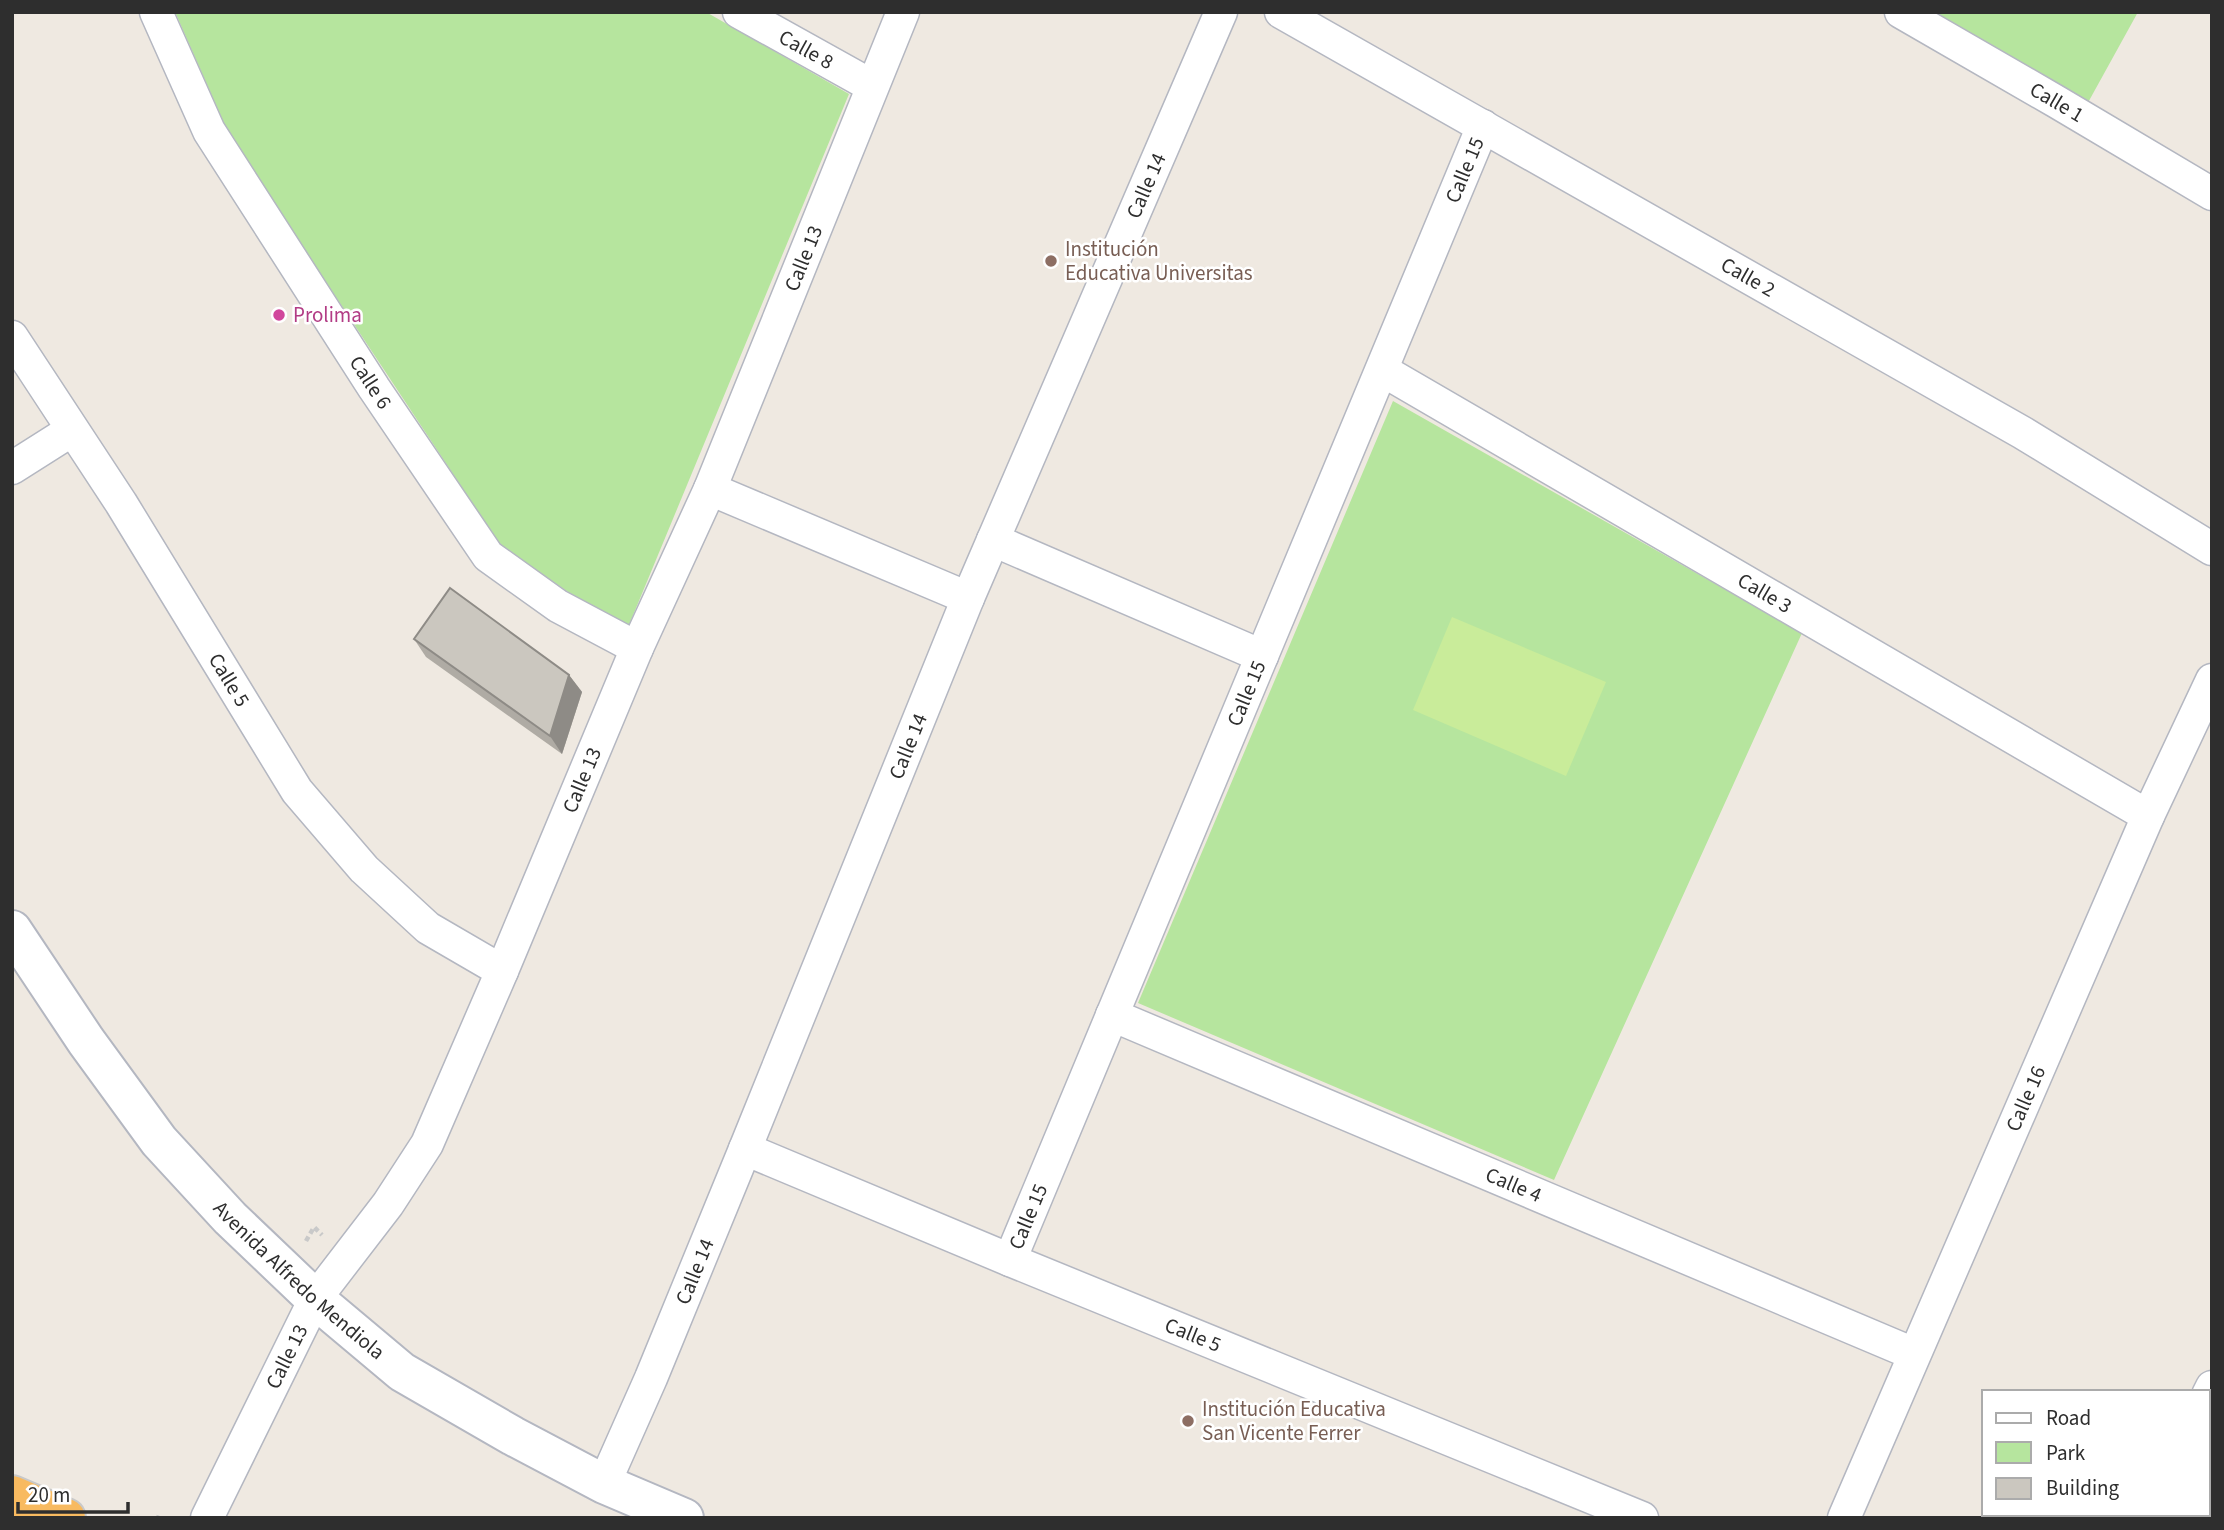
<svg xmlns="http://www.w3.org/2000/svg" width="2224" height="1530" font-family="'Source Sans 3',sans-serif">
	<style>
		.green { fill: #b6e59e }
		.pitch { fill: #c9ec9a }
		.lines { fill: none; stroke-linecap: round; stroke-linejoin: round }
		.minor-casing { stroke: #b4b7c1; stroke-width: 35 }
		.tertiary-casing { stroke: #b4b7c1; stroke-width: 42 }
		.trunk-casing { stroke: #c9c9c9; stroke-width: 42 }
		.path { stroke: #c9c9c9; stroke-width: 4.5; stroke-dasharray: 5 3.5; stroke-linecap: butt }
		.minor { stroke: #fff; stroke-width: 32 }
		.tertiary { stroke: #fff; stroke-width: 38 }
		.trunk { stroke: #f8ba60; stroke-width: 38 }
		.wall { fill: #afaba4 }
		.shaded-wall { fill: #8e8b86 }
		.building { fill: #cbc7bf; stroke: #8e8b86; stroke-width: 2 }
		.education-dot { fill: #8d6e63; stroke: #fff; stroke-width: 2.5 }
		.hotel-dot { fill: #d1479c; stroke: #fff; stroke-width: 2.5 }
		.labels { text-anchor: middle; stroke-width: 5; stroke-linejoin: round; paint-order: stroke }
		.street-label { font-size: 21px; fill: #2e2e2e; stroke: #fff }
		.education-label { font-size: 21px; fill: #785e54; stroke: #fff; text-anchor: start }
		.hotel-label { font-size: 21px; fill: #b23c85; stroke: #fff; text-anchor: start }
	</style>
	<rect width="100%" height="100%" fill="#efe9e1"/>
	<path class="green" d="M175 12H706L849 94 629 625 571 594 500 545 230 137Z
		M1921 12H2138L2085 108Z
		M1393 401 1802 633 1554 1180 1138 1003Z"/>
	<path class="pitch" d="M1452 617 1606 682 1566 776 1413 710Z"/>
	<g class="lines">
		<g class="minor-casing">
			<g id="minor">
				<path id="s1" d="M156 12 209 131 374 388 488 556 558 606 637 648"/>
				<path id="s2" d="M739 12 872 86"/>
				<path id="s3" d="M1281 12 2023 433 2212 549"/>
				<path id="s4" d="M1901 12 2057 102 2212 194"/>
				<path id="s5" d="M12 337 121 503 297 791 364 869 428 928 502 971"/>
				<path id="s6" d="M1382 370 2148 816"/>
				<path d="M12 468 72 430"/>
				<path d="M710 489 968 598"/>
				<path d="M993 540 1262 656"/>
				<path id="s7" d="M1112 1015 1914 1354"/>
				<path id="s8" d="M745 1149 1010 1260 1642 1518"/>
				<path id="s9" d="M1010 1260 1483 126"/>
				<path d="M2208 1395 2212 1387"/>
				<path id="s10" d="M604 1484 651 1378 745 1149 968 598 1221 12"/>
				<path d="M2208 1513 2212 1505"/>
				<path id="s11" d="M207 1518 315 1299 388 1204 427 1144 502 971 637 648 710 489 903 12"/>
				<path id="s12" d="M1844 1518 2148 816 2212 680"/>
				<path d="M2155 1518 2157 1514"/>
			</g>
		</g>
		<g class="tertiary-casing">
			<g id="tertiary">
				<path id="s13" d="M12 930 86 1041 159 1141 230 1218 315 1299 402 1372 513 1436 604 1484 684 1518"/>
			</g>
		</g>
		<g class="trunk-casing">
			<path id="trunk" d="M12 1495 66 1518"/>
		</g>
		<path class="path" d="M306 1241 314 1227 322 1235
			M156 1517 159 1518"/>
		<use href="#minor" class="minor"/>
		<use href="#tertiary" class="tertiary"/>
		<use href="#trunk" class="trunk"/>
	</g>
	<path class="wall" d="M414 639 569 675 582 692 562 754 426 657Z"/>
	<path class="shaded-wall" d="M569 675 582 692 562 754 550 736Z"/>
	<path class="building" d="M450 588 569 675 550 736 414 639Z"/>
	<g class="education-dot">
		<circle cx="1051" cy="261" r="7"/>
		<circle cx="1188" cy="1421" r="7"/>
	</g>
	<circle class="hotel-dot" cx="279" cy="315" r="7"/>
	<g class="labels">
		<g class="street-label">
			<text dy="7" stroke="none"><textPath href="#s2" startOffset="77">Calle 8</textPath></text>
			<text dy="7" stroke="none"><textPath href="#s4" startOffset="180">Calle 1</textPath></text>
			<text dy="7" stroke="none"><textPath href="#s9" startOffset="1181">Calle 15</textPath></text>
			<text dy="7" stroke="none"><textPath href="#s10" startOffset="1407">Calle 14</textPath></text>
			<text dy="7" stroke="none"><textPath href="#s11" startOffset="1398">Calle 13</textPath></text>
			<text dy="7" stroke="none"><textPath href="#s3" startOffset="537">Calle 2</textPath></text>
			<text dy="7" stroke="none"><textPath href="#s1" startOffset="429">Calle 6</textPath></text>
			<text dy="7" stroke="none"><textPath href="#s6" startOffset="443">Calle 3</textPath></text>
			<text dy="7" stroke="none"><textPath href="#s5" startOffset="406">Calle 5</textPath></text>
			<text dy="7" stroke="none"><textPath href="#s9" startOffset="614">Calle 15</textPath></text>
			<text dy="7" stroke="none"><textPath href="#s10" startOffset="798">Calle 14</textPath></text>
			<text dy="7" stroke="none"><textPath href="#s11" startOffset="831">Calle 13</textPath></text>
			<text dy="7" stroke="none"><textPath href="#s12" startOffset="457">Calle 16</textPath></text>
			<text dy="7" stroke="none"><textPath href="#s7" startOffset="436">Calle 4</textPath></text>
			<text dy="7" stroke="none"><textPath href="#s9" startOffset="47">Calle 15</textPath></text>
			<text dy="7" stroke="none"><textPath href="#s10" startOffset="231">Calle 14</textPath></text>
			<text dy="7" stroke="none"><textPath href="#s13" startOffset="455">Avenida Alfredo Mendiola</textPath></text>
			<text dy="7" stroke="none"><textPath href="#s8" startOffset="485">Calle 5</textPath></text>
			<text dy="7" stroke="none"><textPath href="#s11" startOffset="180">Calle 13</textPath></text>
		</g>
		<g class="education-label">
			<text x="1065" y="256">Institución<tspan x="1065" dy="24">Educativa Universitas</tspan></text>
			<text x="1202" y="1416">Institución Educativa<tspan x="1202" dy="24">San Vicente Ferrer</tspan></text>
		</g>
		<g class="hotel-label">
			<text x="293" y="322">Prolima</text>
		</g>
	</g>
	<rect width="2224" height="1530" fill="none" stroke="#2e2e2e" stroke-width="28"/>
	<rect x="1982" y="1390" width="228" height="126" fill="#ffffff" stroke="#ababab" stroke-width="2"/>
	<rect x="1996" y="1413" width="35" height="10" fill="#ffffff" stroke="#ababab" stroke-width="2"/>
	<text x="2046" y="1425" font-size="21" fill="#2e2e2e">Road</text>
	<rect x="1996" y="1442" width="35" height="21" fill="#b6e59e" stroke="#ababab" stroke-width="2"/>
	<text x="2046" y="1460" font-size="21" fill="#2e2e2e">Park</text>
	<rect x="1996" y="1478" width="35" height="21" fill="#cbc7bf" stroke="#ababab" stroke-width="2"/>
	<text x="2046" y="1495" font-size="21" fill="#2e2e2e">Building</text>
	<path d="M18 1502v10h110v-10" fill="none" stroke="#2e2e2e" stroke-width="3.5"/>
	<text x="28" y="1502" font-size="21" fill="#2e2e2e" stroke="#ffffff" stroke-width="5" paint-order="stroke">20 m</text>
</svg>
